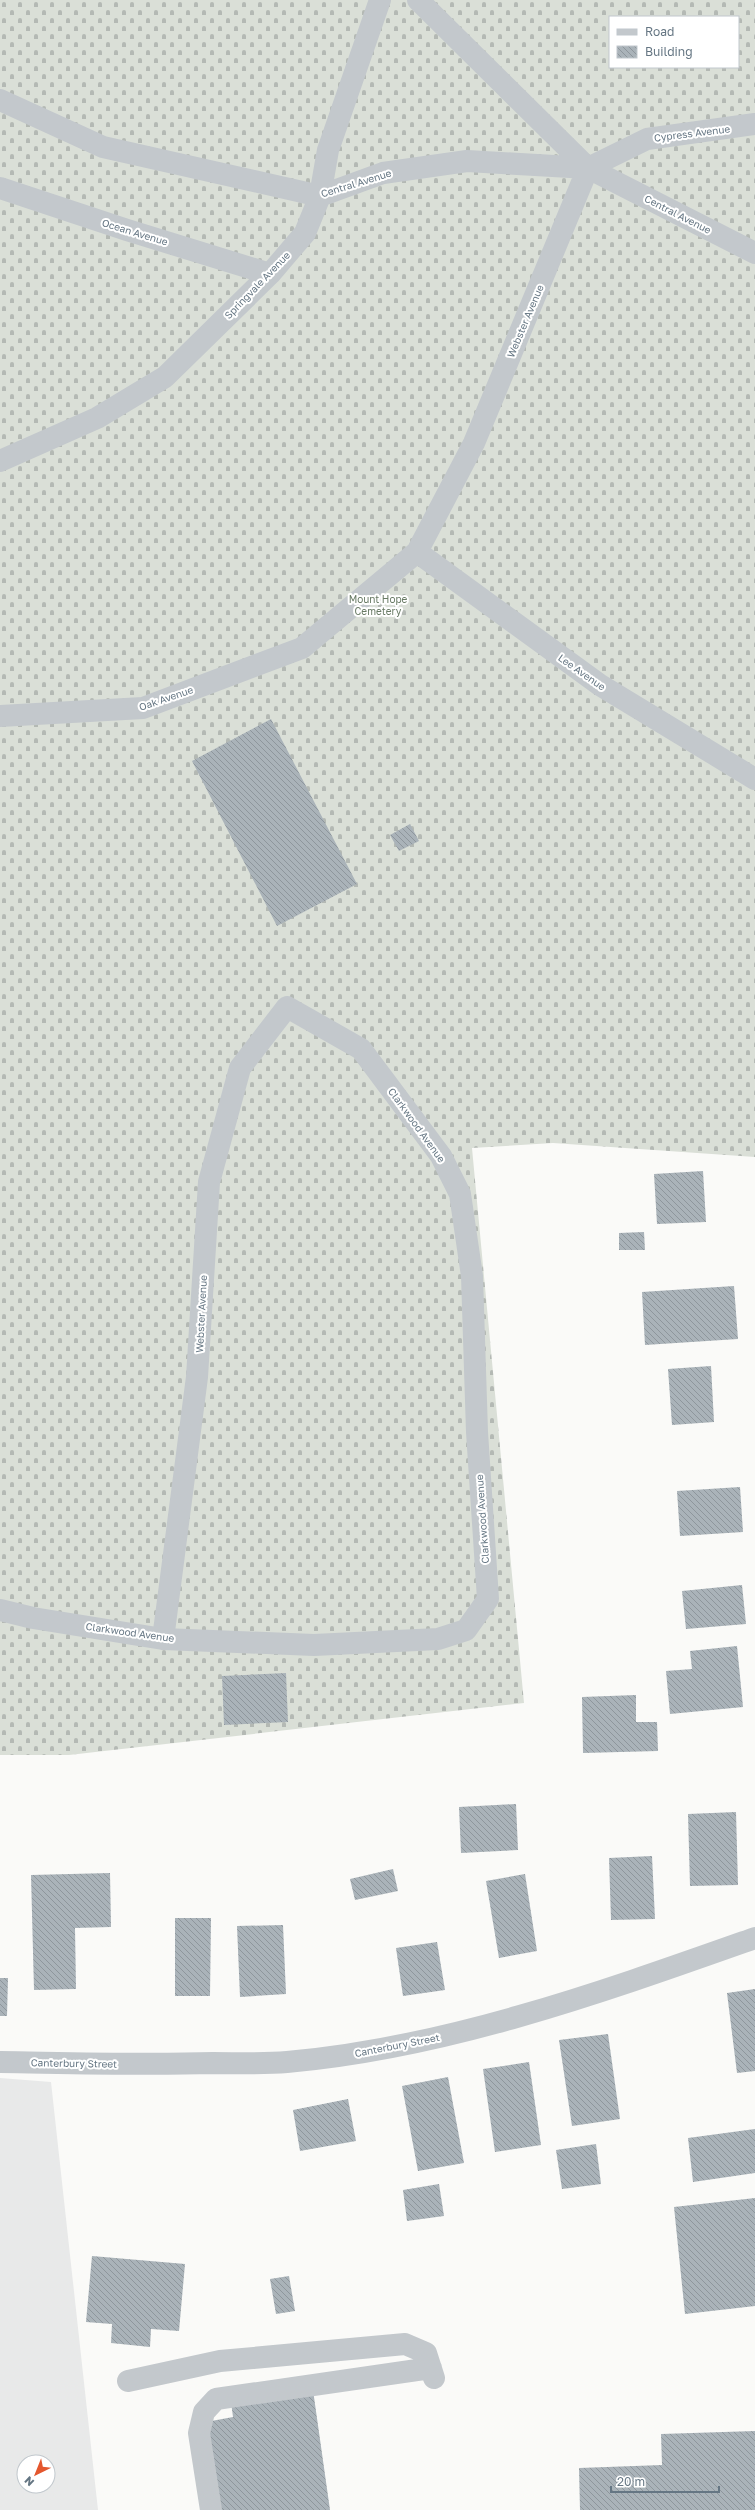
<svg xmlns="http://www.w3.org/2000/svg" width="755" height="2510" font-family="'Golos Text',sans-serif">
	<style>
		.built { fill: #e8e9e9; fill-rule: evenodd }
		.cemetery { fill: url(#cemetery-stones); fill-rule: evenodd }
		.building { fill: url(#building-back-hatch) }
		.lines { fill: none; stroke-linecap: round; stroke-linejoin: round }
		.minor { stroke: #c3c8cc; stroke-width: 22 }
		.labels { text-anchor: middle; stroke-width: 4; stroke-linejoin: round; paint-order: stroke }
		.street-label { font-size: 10px; fill: #657683; stroke: #fff }
		.park-label { font-size: 10px; fill: #687a64; stroke: #fff }
	</style>
	<defs>
		<pattern id="cemetery-stones" width="16" height="16" patternUnits="userSpaceOnUse"><rect width="16" height="16" fill="#dadfd7"/><path d="M2 7V4a2 2 0 0 1 4 0v3zM10 15v-3a2 2 0 0 1 4 0v3z" fill="#b4b9b4"/></pattern>
		<pattern id="building-back-hatch" width="6" height="6" patternUnits="userSpaceOnUse"><rect width="6" height="6" fill="#aab3b9"/><path d="M-1 5l2 2M0 0l6 6M5-1l2 2" fill="none" stroke="#8e969c"/></pattern>
	</defs>
	<rect width="100%" height="100%" fill="#fafaf8"/>
	<path class="built" d="M0 2078 51 2082 98 2510H0ZM24 2462H48V2486H24Z"/>
	<path class="cemetery" d="M0 0H755V1157L553 1143 472 1148 524 1703 69 1755H0ZM610 17H738V67H610Z"/>
	<path class="building" d="M271 719 357 884 277 926 192 761Z
		M410 824 419 841 399 851 390 835Z
		M703 1171 706 1222 657 1224 654 1174Z
		M644 1232 645 1250H619V1233Z
		M734 1286 738 1339 645 1345 642 1292Z
		M711 1366 714 1422 672 1425 668 1369Z
		M740 1487 743 1532 680 1536 677 1491Z
		M742 1585 746 1624 686 1629 682 1591Z
		M737 1646 743 1707 670 1714 666 1671 692 1669 690 1651Z
		M286 1673 288 1722 224 1725 222 1676Z
		M636 1695V1722H657L658 1751 583 1753 582 1697Z
		M516 1804 518 1850 461 1853 459 1807Z
		M736 1812 738 1885 690 1886 688 1814Z
		M652 1856 655 1919 611 1920 609 1858Z
		M393 1869 398 1891 355 1900 350 1879Z
		M110 1873 111 1927 75 1928 76 1989 34 1990 31 1875Z
		M525 1874 537 1951 499 1958 486 1881Z
		M175 1918H211L210 1996H175Z
		M283 1925 286 1994 240 1997 237 1926Z
		M437 1942 445 1990 403 1996 396 1948Z
		M0 1978H8L7 2016H0Z
		M755 1989V2071L737 2073 727 1993Z
		M608 2034 620 2119 572 2126 559 2040Z
		M529 2062 541 2145 495 2152 483 2069Z
		M448 2077 464 2163 418 2171 402 2086Z
		M348 2099 356 2141 300 2151 293 2110Z
		M755 2129V2173L693 2182 688 2138Z
		M596 2144 601 2184 562 2189 556 2150Z
		M439 2184 444 2216 407 2221 403 2190Z
		M755 2198V2306L685 2314 674 2207Z
		M92 2256 185 2264 179 2331 151 2329 150 2347 111 2343 112 2324 86 2322Z
		M289 2276 295 2311 276 2314 270 2279Z
		M313 2390 330 2510H219L206 2422 233 2417 231 2402Z
		M755 2431V2510H580L579 2468 662 2465 661 2434Z"/>
	<g class="lines">
		<path class="minor" d="M418 0 588 168
			M0 100 103 147 320 196 383 173 467 161 588 168 755 253
			M588 168 647 139 755 124
			M0 188 127 230 270 274
			M0 461 97 418 165 377 270 274 305 233 320 196 328 150 380 0
			M417 552 600 685 755 779
			M0 716 143 708 302 648 417 552 474 443 588 168
			M0 1610 33 1618 163 1639 314 1645 438 1639 466 1630 488 1599 477 1432 472 1276 460 1194 441 1156 361 1049 287 1007 240 1068 209 1182 197 1377 163 1639
			M0 2062C71 2063 142 2065 213 2063 238 2063 263 2064 287 2062 447 2048 605 1991 755 1938
			M128 2381 220 2361 405 2344 426 2353 434 2378
			M211 2510 199 2433 204 2412 216 2399 431 2368"/>
	</g>
	<g class="labels">
		<g class="street-label">
			<text transform="translate(692 133) rotate(-7)" y="4">Cypress Avenue</text>
			<text transform="translate(356 183) rotate(-17)" y="4">Central Avenue</text>
			<text transform="translate(678 214) rotate(27)" y="4">Central Avenue</text>
			<text transform="translate(135 232) rotate(17)" y="4">Ocean Avenue</text>
			<text transform="translate(257 285) rotate(-46)" y="4">Springvale Avenue</text>
			<text transform="translate(525 321) rotate(-67)" y="4">Webster Avenue</text>
			<text transform="translate(582 672) rotate(35)" y="4">Lee Avenue</text>
			<text transform="translate(166 698) rotate(-19)" y="4">Oak Avenue</text>
			<text transform="translate(417 1125) rotate(54)" y="4">Clarkwood Avenue</text>
			<text transform="translate(201 1314) rotate(-87)" y="4">Webster Avenue</text>
			<text transform="translate(482 1519) rotate(-94)" y="4">Clarkwood Avenue</text>
			<text transform="translate(130 1632) rotate(8)" y="4">Clarkwood Avenue</text>
			<text transform="translate(397 2045) rotate(-11)" y="4">Canterbury Street</text>
			<text transform="translate(74 2063) rotate(1)" y="4">Canterbury Street</text>
		</g>
		<g class="park-label">
			<text x="378" y="603">Mount Hope<tspan x="378" dy="12">Cemetery</tspan></text>
		</g>
	</g>
	<rect x="609" y="16" width="130" height="52" fill="#ffffff" stroke="#c1c8cd"/>
	<rect x="617" y="29" width="20" height="6" fill="#c3c8cc" stroke="#c1c8cd"/>
	<text x="645" y="36" font-size="12" fill="#657683">Road</text>
	<rect x="617" y="46" width="20" height="12" fill="url(#building-back-hatch)" stroke="#c1c8cd"/>
	<text x="645" y="56" font-size="12" fill="#657683">Building</text>
	<g transform="translate(36 2474) rotate(223)"><circle r="19" fill="#ffffff" stroke="#c1c8cd"/>
	<path d="M0-3L7 15L0 10L-7 15Z" fill="#e4572e"/>
	<text y="-6" font-size="11" font-weight="bold" text-anchor="middle" fill="#657683">N</text>
	</g>
	<path d="M611 2486v6h108v-6" fill="none" stroke="#657683" stroke-width="2"/>
	<text x="617" y="2486" font-size="12" fill="#657683" stroke="#ffffff" stroke-width="3" paint-order="stroke">20 m</text>
</svg>
